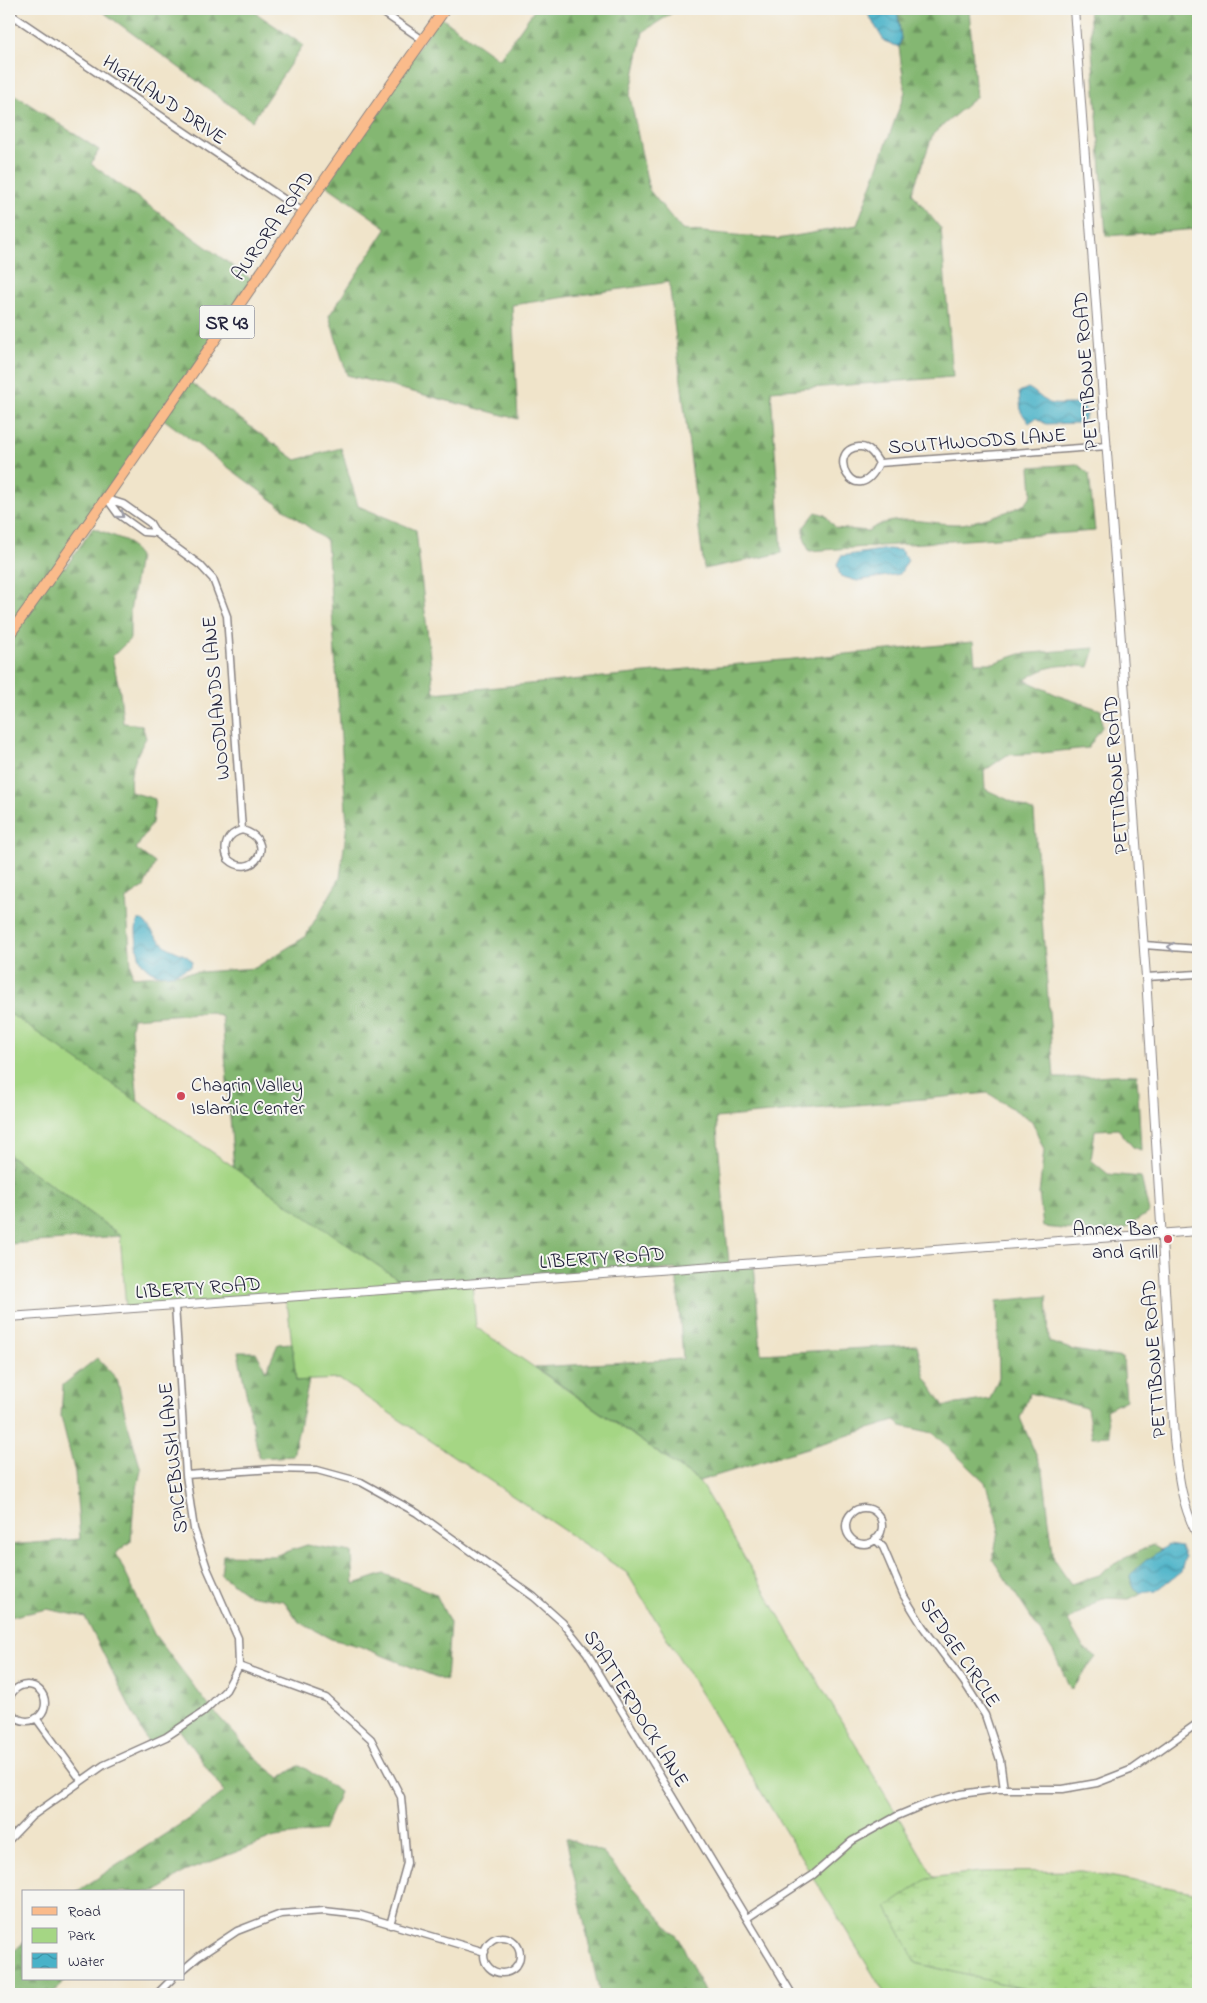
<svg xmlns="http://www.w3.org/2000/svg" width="1207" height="2003" font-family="'Indie Flower',sans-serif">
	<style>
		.green { fill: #a5d684; stroke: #647c60 }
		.forest { fill: url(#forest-firs); stroke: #536c56; fill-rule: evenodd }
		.wetland { fill: url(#wetland-marsh); stroke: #647c60 }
		.water { fill: url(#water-waves); stroke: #366a82 }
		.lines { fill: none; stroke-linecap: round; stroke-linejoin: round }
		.minor-casing { stroke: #898382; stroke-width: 9 }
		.tertiary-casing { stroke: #898382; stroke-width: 10 }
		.primary-casing { stroke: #898382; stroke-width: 12 }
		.minor { stroke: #fff; stroke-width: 6 }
		.tertiary { stroke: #fff; stroke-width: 8 }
		.primary { stroke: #fabb8b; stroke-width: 10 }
		.oneway { stroke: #9c9ca7 }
		.poi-dot { fill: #d1495b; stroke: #f6f6f2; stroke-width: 2 }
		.labels { text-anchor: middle; stroke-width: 4; stroke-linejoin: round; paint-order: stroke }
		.shield { fill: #f6f6f2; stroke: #626272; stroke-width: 1 }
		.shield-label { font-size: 19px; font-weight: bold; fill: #22223b }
		.street-label { font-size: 20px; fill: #22223b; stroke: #f6f6f2 }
		.poi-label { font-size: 20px; fill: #22223b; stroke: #f6f6f2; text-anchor: start }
	</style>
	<defs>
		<pattern id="forest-firs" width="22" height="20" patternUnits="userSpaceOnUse" patternTransform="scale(1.25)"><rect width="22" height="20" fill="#84b772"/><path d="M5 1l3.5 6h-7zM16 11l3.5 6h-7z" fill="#6c945f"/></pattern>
		<pattern id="wetland-marsh" width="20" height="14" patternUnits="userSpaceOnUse" patternTransform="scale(1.25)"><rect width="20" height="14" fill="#a5d684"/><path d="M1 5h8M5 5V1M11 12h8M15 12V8" fill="none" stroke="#8eb773"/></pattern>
		<pattern id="water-waves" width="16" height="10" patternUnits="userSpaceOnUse" patternTransform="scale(1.25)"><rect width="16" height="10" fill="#49b2c8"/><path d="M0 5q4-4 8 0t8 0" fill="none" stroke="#3c90a4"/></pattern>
	</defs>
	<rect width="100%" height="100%" fill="#f6f6f2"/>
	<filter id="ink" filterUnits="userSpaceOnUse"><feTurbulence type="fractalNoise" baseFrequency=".02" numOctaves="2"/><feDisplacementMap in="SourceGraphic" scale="10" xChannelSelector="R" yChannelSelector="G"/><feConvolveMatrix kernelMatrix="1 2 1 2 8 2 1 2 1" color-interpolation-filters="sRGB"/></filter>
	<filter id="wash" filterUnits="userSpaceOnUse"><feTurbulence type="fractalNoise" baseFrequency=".0096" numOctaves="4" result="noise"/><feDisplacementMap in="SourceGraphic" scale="20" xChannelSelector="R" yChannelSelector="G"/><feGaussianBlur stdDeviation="1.12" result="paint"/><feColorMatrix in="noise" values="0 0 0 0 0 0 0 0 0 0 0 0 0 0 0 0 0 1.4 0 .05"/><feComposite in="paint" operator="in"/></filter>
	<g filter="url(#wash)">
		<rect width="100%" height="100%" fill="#f0e4ca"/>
		<path class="green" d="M9 1013 411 1288 472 1283 476 1327 699 1481 934 1877 928 1878 916 1963 1013 1986 1017 1994H885L627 1573 339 1379 296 1381 288 1309 283 1297 126 1308 120 1235 9 1155Z"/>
		<path class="forest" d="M99 9H250L303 45 252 121Z
			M535 9H678L643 32 630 96 649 190 682 230 778 239 857 225 905 92 899 47 901 39 897 9H969L976 97 933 134 912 193 941 229 953 377 771 391 782 553 704 569 669 282 512 305 518 419 347 375 329 316 387 228 323 183 440 17 499 59Z
			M1089 9H1198V229L1106 236Z
			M9 91 99 150 91 164 255 282 187 380 296 460 341 448 358 506 416 530 434 693 973 642 975 663H993L1020 654 1095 648 1089 667C1062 664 1048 664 1025 680L1059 696 1101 710 1102 727 1088 748 1042 753 1007 755 984 771 985 789 1034 812 1054 1078C1082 1079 1109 1073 1137 1075L1141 1150 1133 1147 1118 1129 1095 1130 1091 1160 1108 1174 1141 1177 1149 1212 1126 1228 1105 1233 1043 1227 1039 1194 1044 1150 1032 1121 988 1093 716 1118 729 1264 754 1263 761 1354 917 1345 925 1377 944 1406 990 1399 999 1377 997 1301 1047 1296 1049 1342 1074 1350 1123 1358 1126 1400 1106 1410 1110 1436 1092 1437 1087 1408 1030 1393 1020 1418 1043 1471 1054 1560 1071 1584 1099 1575 1121 1560 1152 1545 1161 1550 1145 1561 1132 1586 1141 1593 1129 1599 1102 1598 1068 1621 1084 1649 1096 1657 1071 1690 1053 1651 993 1560 999 1525 985 1482 933 1433 902 1426 895 1421 699 1481 535 1367 683 1359 676 1269 411 1288 234 1168 222 1017 210 1012 133 1018 131 1028 138 1102 9 1013ZM162 418 327 541 347 824 340 878 305 937 255 968 132 977 126 899 144 887 155 863 136 849 152 823 155 799 131 792C128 771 136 756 146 738L142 725 123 723 120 692 112 657 130 639V612L139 556 127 541 93 528 65 568 60 565Z
			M1077 464 1089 474 1095 531 809 551 804 537V527L816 512 825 515 836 528 868 531C896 511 929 525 961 524 972 523 1013 511 1023 505 1027 502 1030 497 1032 493L1030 467Z
			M9 1155 120 1235V1236L9 1244Z
			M292 1343 296 1381 309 1380 293 1456 259 1458 238 1352H256L266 1371 278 1344Z
			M97 1358 117 1379 127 1422 141 1470 134 1502 131 1541 116 1553 154 1634 209 1706 262 1764 280 1778 300 1765 340 1792 323 1831 275 1837 184 1872 157 1892H76L196 1814 224 1792 179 1729 149 1745 85 1617 47 1609 9 1617V1538L10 1545 80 1539 75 1473 61 1416 63 1385Z
			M307 1545 352 1552 354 1584 384 1574 436 1594 450 1623 446 1681 359 1646 331 1639 299 1622 284 1601 248 1595 221 1575 223 1555 274 1556Z
			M566 1838 602 1852 680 1940 705 1994H598L599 1991Z
			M24 1942V1979H66L52 1994H9V1956Z
			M1013 1986 1046 1994H1017Z"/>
		<path class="wetland" d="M1082 1871 1198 1893V1994H1046L916 1963 887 1907 928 1878 979 1872Z"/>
		<path class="water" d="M865 9H897L901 39 899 47 884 41Z
			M1028 388C1037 392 1043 402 1053 404 1060 405 1073 403 1082 405L1087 411 1085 418 1081 423 1046 424 1036 418 1029 423 1021 412 1019 392Z
			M888 549 901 550 908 560 900 574 857 581 840 576 837 564 841 556Z
			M138 920H142C152 929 159 944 173 950 181 954 187 954 192 962L191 966C166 981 139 977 137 944 136 935 135 928 138 920Z
			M1168 1545 1181 1547 1185 1557 1181 1572 1156 1591 1141 1593 1132 1586 1130 1575 1145 1561Z"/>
	</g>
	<g filter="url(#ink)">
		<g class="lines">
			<g class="minor-casing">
				<path id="minor" d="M378 9 423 40
					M9 13 303 212
					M879 463C857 513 823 450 859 447 869 446 875 456 879 463L1107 446
					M156 533 143 532 118 514 107 499 123 504 150 523 156 533 200 565 213 579 227 616 242 830C279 840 253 882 228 859 222 846 227 834 242 830
					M1144 945 1198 949
					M1146 977 1198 974
					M186 1475 272 1469 317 1470 361 1482 417 1513 534 1597 563 1623 587 1653 792 1994
					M846 1526a18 18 0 1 1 36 0a18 18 0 1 1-36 0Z
					M875 1539 883 1547 904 1596 923 1627 964 1682 985 1715 1000 1760 1004 1789
					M239 1666 326 1698 371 1739 401 1797 407 1863 390 1925
					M9 1703a18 18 0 1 1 36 0a18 18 0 1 1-36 0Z
					M36 1718 81 1780
					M9 1840 32 1816 104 1765 166 1737 202 1713 226 1690 239 1666 238 1638 207 1568 194 1529 186 1475 175 1305
					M747 1918 813 1875 852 1841 897 1816 928 1803 961 1794 997 1789H1063L1097 1783 1133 1769 1198 1723
					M484 1955a18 18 0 1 1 36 0a18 18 0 1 1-36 0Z
					M184 1969 198 1957 237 1931 281 1914 324 1911 360 1915 485 1952
					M157 1994 172 1979"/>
			</g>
			<g class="tertiary-casing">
				<path id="tertiary" d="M1074 9 1146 977 1174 1438C1178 1473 1181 1505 1198 1536
					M9 1317 1198 1231"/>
			</g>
			<g class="primary-casing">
				<path id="primary" d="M9 635C158 429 297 215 445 9"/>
			</g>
			<use href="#minor" class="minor"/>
			<use href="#tertiary" class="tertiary"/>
			<use href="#primary" class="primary"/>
		</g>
		<defs><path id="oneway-chevron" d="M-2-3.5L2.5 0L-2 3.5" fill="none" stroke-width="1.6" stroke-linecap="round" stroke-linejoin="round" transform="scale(1.25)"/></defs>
		<g class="oneway">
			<use href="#oneway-chevron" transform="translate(121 515) rotate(41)"/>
			<use href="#oneway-chevron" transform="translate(1171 947) rotate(-176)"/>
		</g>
	</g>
	<g class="poi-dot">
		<circle cx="181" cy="1096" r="5"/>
		<circle cx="1168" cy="1239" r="5"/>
	</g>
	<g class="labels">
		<rect class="shield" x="199.5" y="305.5" width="55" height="33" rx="4"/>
		<g class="shield-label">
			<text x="227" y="329">SR 43</text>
		</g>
		<g class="street-label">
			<text transform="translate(165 99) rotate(34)" y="7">HIGHLAND DRIVE</text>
			<text transform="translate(272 225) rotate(-55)" y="7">AURORA ROAD</text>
			<text transform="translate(1085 371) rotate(-94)" y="7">PETTIBONE ROAD</text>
			<text transform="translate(977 440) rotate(-4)" y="7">SOUTHWOODS LANE</text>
			<text transform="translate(215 698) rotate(-95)" y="7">WOODLANDS LANE</text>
			<text transform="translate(1115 775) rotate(-94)" y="7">PETTIBONE ROAD</text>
			<text transform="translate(602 1257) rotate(-4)" y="7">LIBERTY ROAD</text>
			<text transform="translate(198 1287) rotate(-4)" y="7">LIBERTY ROAD</text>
			<text transform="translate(1153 1359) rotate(-94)" y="7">PETTIBONE ROAD</text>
			<text transform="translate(172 1458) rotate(-96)" y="7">SPICEBUSH LANE</text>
			<text transform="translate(961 1652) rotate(56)" y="7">SEDGE CIRCLE</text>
			<text transform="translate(637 1708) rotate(58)" y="7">SPATTERDOCK LANE</text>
		</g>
		<g class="poi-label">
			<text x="191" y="1091">Chagrin Valley<tspan x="191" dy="23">Islamic Center</tspan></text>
			<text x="1158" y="1235" text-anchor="end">Annex Bar<tspan x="1158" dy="23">and Grill</tspan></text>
		</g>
	</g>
	<rect width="1207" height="2003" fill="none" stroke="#f6f6f2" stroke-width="30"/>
	<rect x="22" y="1890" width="162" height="90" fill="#f6f6f2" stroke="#a1a1a9"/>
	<rect x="32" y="1907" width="25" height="8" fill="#fabb8b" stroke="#a1a1a9"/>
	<text x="68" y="1916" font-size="15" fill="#22223b">Road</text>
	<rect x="32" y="1928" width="25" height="15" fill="#a5d684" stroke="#a1a1a9"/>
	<text x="68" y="1940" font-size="15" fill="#22223b">Park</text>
	<rect x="32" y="1953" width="25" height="15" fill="url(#water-waves)" stroke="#a1a1a9"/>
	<text x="68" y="1966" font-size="15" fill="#22223b">Water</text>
</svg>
